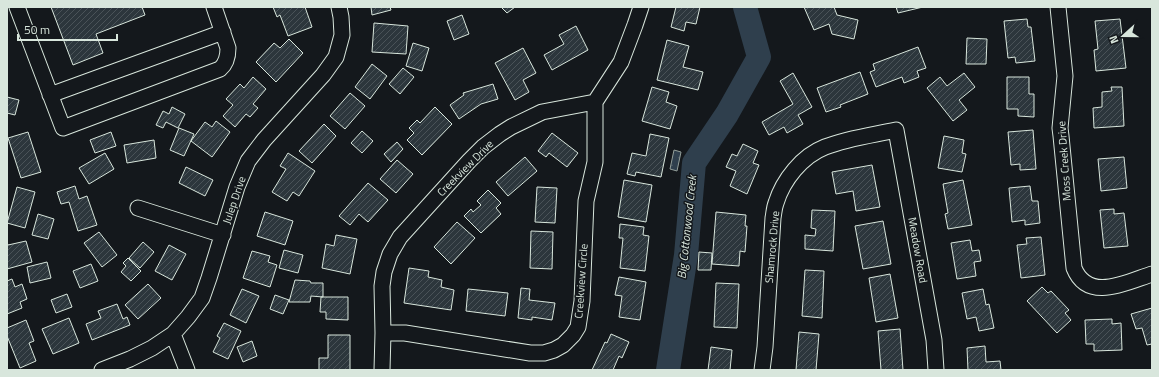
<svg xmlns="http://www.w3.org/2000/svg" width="1159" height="377" font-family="'Titillium Web',sans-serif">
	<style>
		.water { fill: url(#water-ripples); stroke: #939e99 }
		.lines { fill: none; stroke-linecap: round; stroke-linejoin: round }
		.river { stroke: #2f3f4d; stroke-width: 24 }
		.building { fill: url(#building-hatch); stroke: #d8e6dc }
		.minor-casing { stroke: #d8e6dc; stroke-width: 17 }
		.minor { stroke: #14181c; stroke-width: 15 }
		.labels { text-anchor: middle; stroke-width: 3; stroke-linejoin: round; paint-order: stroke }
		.street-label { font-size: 11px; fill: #d8e6dc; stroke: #14181c }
		.water-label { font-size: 12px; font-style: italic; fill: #d8e6dc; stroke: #14181c }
	</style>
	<defs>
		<pattern id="water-ripples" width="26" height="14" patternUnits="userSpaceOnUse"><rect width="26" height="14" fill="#2f3f4d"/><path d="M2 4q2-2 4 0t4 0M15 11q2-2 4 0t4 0" fill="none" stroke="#4c5b66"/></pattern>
		<pattern id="building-hatch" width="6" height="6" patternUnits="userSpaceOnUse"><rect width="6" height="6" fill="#2c363c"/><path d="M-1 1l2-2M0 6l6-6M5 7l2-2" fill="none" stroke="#4a5358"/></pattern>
	</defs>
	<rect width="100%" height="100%" fill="#14181c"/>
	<path class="water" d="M674 150 681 152 677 171 670 169Z"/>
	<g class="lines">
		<path class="river" d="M668 370 686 255 694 163 727 114 759 57 745 7"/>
	</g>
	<path class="building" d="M51 7H142L145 15 96 34 103 53 73 65Z
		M273 7H305L312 27 288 36 280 15 277 17Z
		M371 7H390L391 10 372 15Z
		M501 7H515L507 13Z
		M676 7H700L696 24 686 22 684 31 671 27Z
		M804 7H834L837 15 858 20 854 39 832 34 829 24 814 30Z
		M896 7H923L898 13Z
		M462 15 469 34 454 40 447 21Z
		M1027 19 1028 27H1031L1035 61 1016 63 1015 57 1008 58 1004 21Z
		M1120 19 1126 68 1096 71 1094 50 1098 49 1095 21Z
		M374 23 408 26 406 54 372 52Z
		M576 26 588 50 552 70 544 55 564 44 559 35Z
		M967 38 987 39 986 64H966Z
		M289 39 303 53 276 82 256 62 274 43 280 48Z
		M667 40 689 46 683 67 703 72 698 90 657 80Z
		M413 43 429 48 422 71 406 66Z
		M918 47 926 68 917 71 919 77 904 83 902 77 876 87 870 72 875 70 873 64Z
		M523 48 536 73 523 80 529 92 515 100 495 63Z
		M372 64 387 76 370 99 355 87Z
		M403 68 414 77 400 94 389 84Z
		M860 72 868 94 840 105 841 107 826 112 817 88Z
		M793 73 812 107 798 115 803 124 787 133 784 127 769 135 762 122 793 104 780 81Z
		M964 73 975 87 959 100 967 110 953 121 927 88 940 77 947 86Z
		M253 77 266 89 253 104 258 108 250 117 246 114 235 127 223 116 233 105 226 99 240 84 244 88Z
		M1007 77H1029V94H1034V117L1018 116V109H1007Z
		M493 84 498 99 481 104 459 119 450 105 464 95 463 93Z
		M652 87 669 92 666 102 677 106 670 129 642 121Z
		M1111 87H1122L1124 126 1094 128 1093 108 1102 107V92L1112 91Z
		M350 93 365 106 345 129 330 116Z
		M7 97 19 100 15 115 7 113Z
		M172 107 185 114 178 128 166 122 163 128 156 125 163 111 169 114Z
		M435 107 452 124 422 155 407 140 414 133 409 128 417 120 420 123Z
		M216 121 230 132 212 157 191 141 205 122 212 127Z
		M324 124 336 136 312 163 299 151Z
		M179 128 194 134 184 156 170 150Z
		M1033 130 1036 169 1020 170V164L1011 165 1008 132Z
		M362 131 373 141 362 153 351 143Z
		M28 132 41 172 21 178 8 138Z
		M111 132 116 146 95 153 90 140Z
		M552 133 578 153 567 167 549 153 546 157 538 151Z
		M650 134 669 138 661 177 636 172 635 176 627 174 632 153 646 156Z
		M944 136 964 140 962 153 966 154 962 172 938 168Z
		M154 140 156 158 127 163 124 145Z
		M397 142 403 149 391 162 384 154Z
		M743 144 758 151 753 163 759 165 747 194 730 186 736 171 726 167 732 154 737 156Z
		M105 153 114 169 89 184 79 168Z
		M288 153 315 171 299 196 293 192 287 201 272 192 286 169 280 166Z
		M525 157 537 171 508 196 496 182Z
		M1124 157 1127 188 1101 191 1098 159Z
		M397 160 413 174 396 193 380 179Z
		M872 165 880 207 856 211 853 191 836 194 832 172Z
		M186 167 213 180 205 196 179 183Z
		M624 180 652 185 646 222 618 217Z
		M963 180 972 225 948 229 945 214 948 213 943 184Z
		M368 183 388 200 368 222 359 214 350 225 339 216Z
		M75 186 79 199 87 196 97 225 78 231 69 202 61 204 57 192Z
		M1030 186 1032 201H1038L1040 223 1025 225V220L1012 222 1009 188Z
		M17 187 35 192 25 228 7 223Z
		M537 187 557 188 555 223 535 222Z
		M488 190 501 203 496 208 501 214 481 233 464 216 471 209 473 212 481 205 477 201Z
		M1114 209V214L1124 213 1128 246 1104 248 1100 210Z
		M812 210 835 211 833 251 805 249V235L815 236 816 229 811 228Z
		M265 212 293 221 285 245 257 236Z
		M716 212 746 215 745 226H747L745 252 740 251 739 266 712 264Z
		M38 214 54 219 48 239 32 235Z
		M883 221 891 264 863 269 855 226Z
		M457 222 475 238 451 264 434 247Z
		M620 224 644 227 643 235 649 236 645 271 620 268 623 238H619Z
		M531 231 553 232 552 269 530 268Z
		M99 232 117 255 102 267 84 243Z
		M336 235 357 239 350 274 322 268 326 244 334 246Z
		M1041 237 1045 275 1021 278 1017 245 1027 244 1026 238Z
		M970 240 972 251 979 250 981 261 974 262 976 276 957 279 951 243Z
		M26 241 32 262 7 269V243L8 245Z
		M143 242 154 252 140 268 129 258Z
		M169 245 186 254 172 280 155 271Z
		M284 250 303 255 298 273 279 268Z
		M252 251 270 256 268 262 277 265 270 287 243 278Z
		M699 252 712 253 711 270H698Z
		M128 258 141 271 131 281 121 272 126 266 123 263Z
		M47 262 51 278 30 283 27 267Z
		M91 264 98 281 80 288 73 271Z
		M409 268 429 271 428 277 442 280 441 287 454 290 451 310 404 303Z
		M805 270 824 271 822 318 802 316Z
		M890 274 898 318 876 322 869 278Z
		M619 277 646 282 640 320 619 317 622 296 615 295Z
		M12 279 15 287 22 284 27 299 20 302 22 308 7 314V281Z
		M295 280 310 281 311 283H323V297L311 296 310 302H289Z
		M716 283 739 284 737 328 714 327Z
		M148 284 161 298 138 319 125 305Z
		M1042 287 1048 293 1051 291 1069 310 1065 313 1071 320 1057 333 1027 301Z
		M521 288 530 289 529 300 555 303 552 320 532 317V320L518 318Z
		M242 289 259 296 246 323 230 315Z
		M468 289 508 293 505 316 466 311Z
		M983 289 986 305 989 304 994 328 979 331 976 317 967 319 962 293Z
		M67 294 72 307 56 313 51 300Z
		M275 295 289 300 283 314 270 309Z
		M321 297H348V320L326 319V312H320Z
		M117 304 123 319 127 317 130 325 92 340 86 324 101 318 98 311Z
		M1152 308V344L1147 345 1142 328 1136 329 1131 314Z
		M69 318 79 343 53 354 42 329Z
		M1112 319V324L1121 323 1122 350 1094 351V344H1086L1085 320Z
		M26 320 34 341 29 343 36 361 20 368 7 336V328Z
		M224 323 241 331 228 359 213 352 220 338 217 336Z
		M900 329 903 370H881L878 331Z
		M799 332 819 334 816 370H796Z
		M611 334 629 342 622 358 619 356 613 370H592L605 342 607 343Z
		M328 335H350V370H319V358H328Z
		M252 341 257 356 243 362 237 347Z
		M985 346 986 362 1000 361 1001 370H968L967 348Z
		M711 347 732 350 730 370H708Z"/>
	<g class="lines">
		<g class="minor-casing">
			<path id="minor" d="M17 7 63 128 220 69C226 64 228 57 228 48L214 7
				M1058 7 1065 76 1060 128 1061 136 1074 268C1088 303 1127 282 1152 274
				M50 95 223 32
				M138 208 223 235
				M383 333H405L530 353H544L554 350 563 345 573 335 578 327 582 301 586 201 595 162V102
				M173 334 187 370
				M102 370 130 359 152 348 173 334 188 317 202 298 209 278 237 187 248 161 264 140 323 75 336 57 342 35 341 17 339 7
				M382 370 383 333 382 286 384 272 390 254 400 237 469 161 483 147 500 134 511 127 542 112 595 102 621 62 635 25 641 7
				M762 370 765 347 773 218C774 213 774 208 776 203 783 180 802 156 825 147 848 138 873 135 896 130L934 340 936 370"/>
		</g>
		<use href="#minor" class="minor"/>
	</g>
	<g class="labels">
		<g class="street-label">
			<text transform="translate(1064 161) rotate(-94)" y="4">Moss Creek Drive</text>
			<text transform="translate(465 168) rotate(-45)" y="4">Creekview Drive</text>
			<text transform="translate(234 200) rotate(-71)" y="4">Julep Drive</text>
			<text transform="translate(772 247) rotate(-85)" y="4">Shamrock Drive</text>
			<text transform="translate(918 250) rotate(80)" y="4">Meadow Road</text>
			<text transform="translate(581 281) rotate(-86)" y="4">Creekview Circle</text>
		</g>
		<g class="water-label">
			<text transform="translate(687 227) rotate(-84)" y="4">Big Cottonwood Creek</text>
		</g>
	</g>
	<rect width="1159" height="377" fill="none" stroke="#d8e6dc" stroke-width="16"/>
	<g transform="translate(1123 36) rotate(249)" stroke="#14181c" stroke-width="3" paint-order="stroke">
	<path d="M0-3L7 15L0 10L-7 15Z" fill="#d8e6dc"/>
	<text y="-6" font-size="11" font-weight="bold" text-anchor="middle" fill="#d8e6dc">N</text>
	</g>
	<path d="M18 34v6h99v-6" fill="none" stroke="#d8e6dc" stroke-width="2"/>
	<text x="24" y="34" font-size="12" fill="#d8e6dc" stroke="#14181c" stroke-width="3" paint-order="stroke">50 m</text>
</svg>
